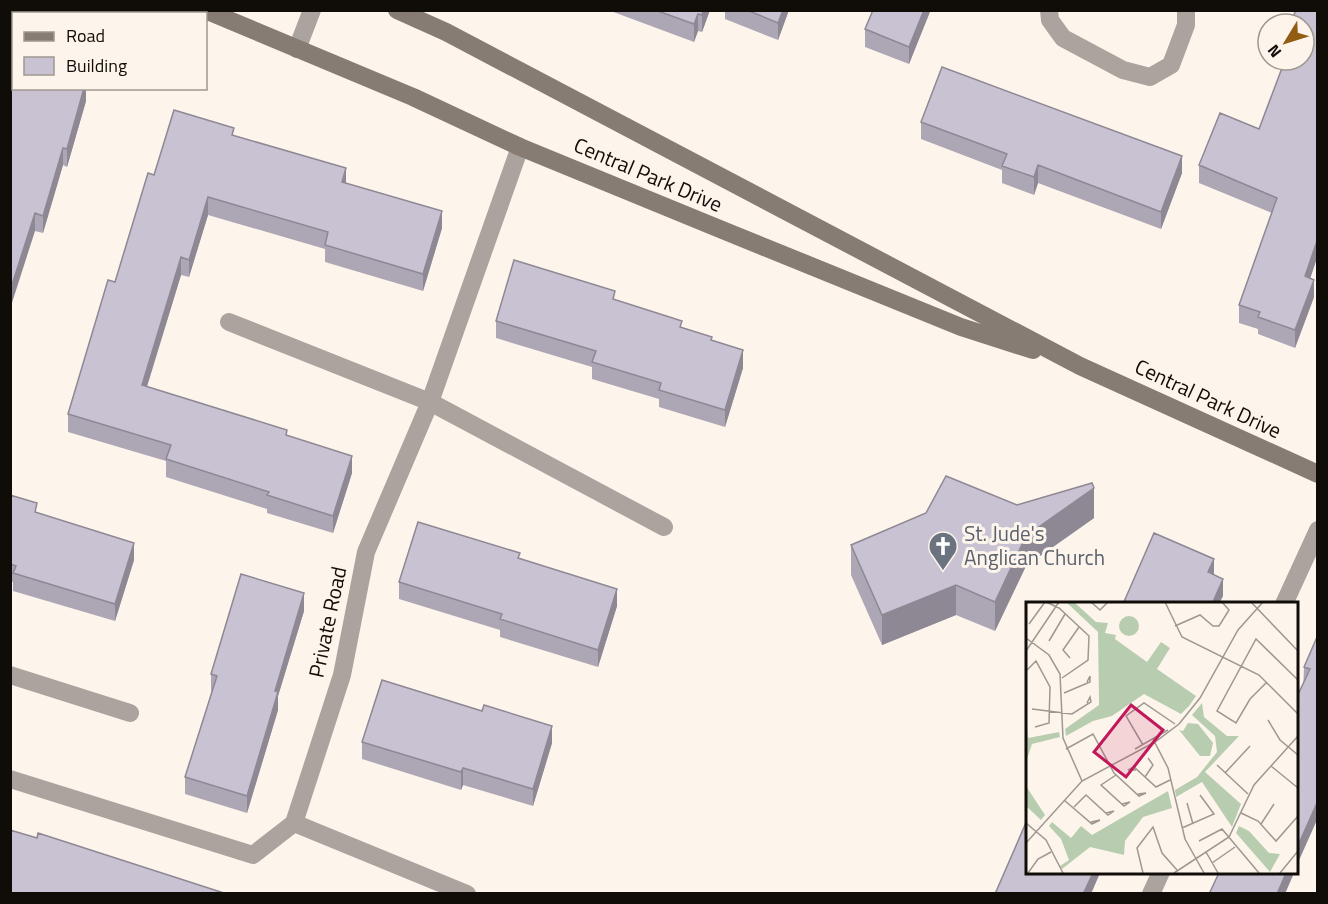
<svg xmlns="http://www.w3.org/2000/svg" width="1328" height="904" font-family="'Titillium Web',sans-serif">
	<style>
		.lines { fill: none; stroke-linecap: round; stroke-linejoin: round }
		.lane { stroke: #aba39e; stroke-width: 18 }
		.street { stroke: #aba39e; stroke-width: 18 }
		.secondary { stroke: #867c74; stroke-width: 18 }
		.wall { fill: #ada7b5 }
		.shaded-wall { fill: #8d8894 }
		.building { fill: #c9c2d3; stroke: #8d8894; stroke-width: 1.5 }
		.labels { text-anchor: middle; stroke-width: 6; stroke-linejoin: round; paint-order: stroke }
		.street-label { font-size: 21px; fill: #100c07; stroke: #fdf5ec }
		.worship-label { font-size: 21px; fill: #5b616d; stroke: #fdf5ec; text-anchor: start }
		.inset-road { fill: none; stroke: #9e9890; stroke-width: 1.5 }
		.view { fill: #c2185b; fill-opacity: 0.15; stroke: #c2185b; stroke-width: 3 }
		.inset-edge { fill: none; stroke: #100c07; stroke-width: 3 }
	</style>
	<rect width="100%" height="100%" fill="#fdf5ec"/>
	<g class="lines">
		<path class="lane" d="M229 322 430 402 664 527
			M10 675 130 713
			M294 823 467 894"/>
		<path class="street" d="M1049 10 1050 20 1063 38 1123 70 1150 77 1171 65 1186 25V10
			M297 49 312 10
			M1284 604 1318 530
			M10 779 253 855 294 823 342 675 366 552 430 402 520 147
			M1151 894 1161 872"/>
		<path class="secondary" d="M205 10 413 97 520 147 715 227 961 327 1033 350
			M397 10 446 32 1080 366 1318 474"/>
	</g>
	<path class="wall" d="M608 10H710L702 32 698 31 694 42Z
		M725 10H789L778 40 725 19Z
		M930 10 909 64 865 47V29Z
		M1281 60H1304L1317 258 1310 278 1314 297 1295 348 1258 334V329L1239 323V305L1272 213 1199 183V165L1259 129 1283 66 1281 65Z
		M10 62 86 88V101L67 167 63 165 43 233 35 231Z
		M921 122 1182 173 1161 229 1038 183 1034 195 1002 183V170L921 139Z
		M234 136 346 183 442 228 423 291 325 262V249L208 215 189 277 181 275 147 387 287 435 352 473 333 533 267 513V509L166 477V461L68 432V414L115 282 154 175Z
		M615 300 682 327 712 341 743 368 725 427 659 407V399L592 379V367L496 338V321Z
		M10 495 37 513 134 560 115 621 13 591V582L10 581Z
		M1017 505 1094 518 1026 566 995 631 956 615 882 645 851 575V545Z
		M520 559 617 606 598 667 500 637V630L399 599V582Z
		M304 611 278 696V710L247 813 185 794V777L212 691H211V674Z
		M1317 637 1296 867 1304 667Z
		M482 711 552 743 533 806 463 785 461 790 362 759V742Z"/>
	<path class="shaded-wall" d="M703 10H710L702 32V15Z
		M783 10H789L778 40V23Z
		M924 10H930V12L909 64V47Z
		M698 14V31L694 42V24Z
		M84 88H86V101L67 167V149Z
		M63 148V165L43 233V216Z
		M1182 156V173L1161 229V212Z
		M1038 165V183L1034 195V177Z
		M346 168V185L342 182Z
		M208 197V215L189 277V260Z
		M442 211V228L423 291V274Z
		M35 213V231L10 309V291Z
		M1317 241V258L1305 294V276Z
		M181 257V275L142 402V385Z
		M1314 280V297L1295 348V330Z
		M743 350V368L725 427V410Z
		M352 456V473L333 533V516Z
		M1094 488V518L1026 566 995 631V602L1026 536Z
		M134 543V560L115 621V604Z
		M1214 559V577L1208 572Z
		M1223 579V596L1219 604H1212Z
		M956 585V615L882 645V615Z
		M617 589V606L598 667V650Z
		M304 593V611L278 696V710L247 813V796L275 691Z
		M552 726V743L533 806V789Z
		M463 768V785L461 790V772Z
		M1317 803V820L1296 867V850Z
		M1093 873H1100L1091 894H1083Z
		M1286 873H1294L1285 894H1277Z"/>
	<path class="building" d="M655 10H703L702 15 698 14 694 24Z
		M747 10H783L778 23Z
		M873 10H924L909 47 865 29Z
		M1296 10H1317V241L1305 276 1314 280 1295 330 1258 317 1260 312 1239 305 1277 198 1199 165 1220 113 1259 129 1285 60H1304V24H1290Z
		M10 62H14V88H84L67 149 63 148 43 216 35 213 10 291Z
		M942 67 1182 156 1161 212 1038 165 1034 177 1002 166 1007 154 921 122Z
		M174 110 234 128 232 135 346 168 342 182 442 211 423 274 325 245 328 232 208 197 189 260 181 257 142 385 287 430 286 435 352 456 333 516 267 495 269 492 166 459 171 445 68 414 108 280 115 282 148 173 154 175Z
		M514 260 615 291 613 299 682 321 680 327 712 337 711 340 743 350 725 410 659 390 661 383 592 362 596 351 496 321Z
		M946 476 1017 505 1092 483 1094 488 1026 536 995 602 956 585 882 615 851 545 926 513Z
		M10 495 37 503 35 512 134 543 115 604 13 573 16 566 10 564Z
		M418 522 520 553 518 558 617 589 598 650 500 619 502 614 399 582Z
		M1154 533 1214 559 1208 572 1223 579 1212 604H1123Z
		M241 574 304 593 275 691 278 692 247 796 185 777 217 676 211 674Z
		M1317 637V803L1296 850V699L1310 669 1304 667Z
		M382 680 482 711 484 705 552 726 533 789 463 768 461 772 362 742Z
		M1028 818V873H1093L1083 894H995Z
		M10 830 37 838 38 833 227 894H10Z
		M1219 873H1286L1277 894H1209Z"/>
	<defs>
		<g id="church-pin" transform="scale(1.5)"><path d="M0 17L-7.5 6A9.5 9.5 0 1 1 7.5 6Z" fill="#6b7280" stroke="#fdf5ec"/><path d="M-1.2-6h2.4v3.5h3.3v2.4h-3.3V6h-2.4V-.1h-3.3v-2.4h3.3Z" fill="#fff"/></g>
	</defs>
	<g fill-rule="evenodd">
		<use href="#church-pin" x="943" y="546"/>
	</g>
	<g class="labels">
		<g class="street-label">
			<text transform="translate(648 175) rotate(23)" y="7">Central Park Drive</text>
			<text transform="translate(1208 399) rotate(25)" y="7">Central Park Drive</text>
			<text transform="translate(328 622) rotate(-78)" y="7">Private Road</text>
		</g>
		<g class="worship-label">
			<text x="964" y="541">St. Jude's<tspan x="964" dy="24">Anglican Church</tspan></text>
		</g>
	</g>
	<g transform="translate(1026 602)">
		<rect width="272" height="272" fill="#fdf5ec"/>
		<path d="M40 0H48L70 20 82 21 79 31 90 33 89 37 121 60 135 40 144 46 131 67 170 94 163 104 155 112 118 92 86 114 67 119 40 134 39 127 73 103 72 30ZM93 24a10 10 0 1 1 20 0a10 10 0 1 1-20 0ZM176 101 178 115 201 134H213L179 170 215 202 206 225 176 180 150 195 149 188 171 175 191 150 189 134 166 113ZM0 117 2 136 33 130 34 135 6 142 0 160ZM162 121 172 122 187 141 184 154H174L153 128 157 129ZM0 184 19 213 15 218 0 204ZM142 189 146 206 117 215 99 239 98 253 64 245 36 267 34 264 43 258 35 237 23 224 26 220 45 236 55 224 66 233ZM213 224 223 229 243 251 254 252 244 270 210 231Z" fill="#b8cdb0"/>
		<path class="inset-road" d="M20 0 33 6 63 34 62 58 36 76M65 0 74 8 82 0M139 0 156 35 233 73 272 112M225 0 272 49M3 22 19 0M149 24 174 13 187 24H193L203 8 196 0M0 36 23 53 34 72 37 136 56 179M23 39 39 12M0 49 33 0M44 56 37 48 53 25M0 69 10 59 24 85 23 121 9 125M241 80 224 97 210 121 191 109 230 37 272 78M38 91 64 80V74L61 80M6 107 46 112 65 100 64 95 61 101M242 118 254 138 272 153M127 137 142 166 159 237 178 271M117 143 100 114 118 101 149 122M40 147 67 132 88 171 113 194 120 191 112 192M109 147 142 128M191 163 222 192M245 164 272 186M110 168H102L108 165 130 185 144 178M199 171 224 144M90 173 75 183 98 204 104 200 96 202M119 175 127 163 122 156M38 198 66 222 74 218 65 220M161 201 167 222M48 205 60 193 82 213 88 209 80 211M215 211 232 219 250 239 272 214M0 221 20 238 37 271M235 222 248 202M156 226 188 212 174 193M173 239 196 227 233 271M0 241 56 179 129 140 153 122 174 96 212 28 237 0M180 250 192 271M186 261 209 245M2 271 12 257 25 250M117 271 111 246 127 225 136 251 151 268M148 271 203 235 228 183 272 134M254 271 272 249"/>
		<path class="view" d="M105 103 137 128 100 175 68 150Z"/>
		<rect width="272" height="272" class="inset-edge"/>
	</g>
	<rect width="1328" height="904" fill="none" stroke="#100c07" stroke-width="24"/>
	<rect x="12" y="12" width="195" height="78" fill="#fdf5ec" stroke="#9e9890" stroke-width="1.5"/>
	<rect x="24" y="32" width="30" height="9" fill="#867c74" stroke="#9e9890" stroke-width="1.5"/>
	<text x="66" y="42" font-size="18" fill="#100c07">Road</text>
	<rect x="24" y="57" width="30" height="18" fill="#c9c2d3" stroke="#9e9890" stroke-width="1.5"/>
	<text x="66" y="72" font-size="18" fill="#100c07">Building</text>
	<g transform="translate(1286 42) rotate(232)"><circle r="28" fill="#fdf5ec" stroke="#9e9890" stroke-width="1.5"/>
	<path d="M0-4.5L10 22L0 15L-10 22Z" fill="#925c12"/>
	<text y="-9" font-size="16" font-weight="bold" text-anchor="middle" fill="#100c07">N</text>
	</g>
</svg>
